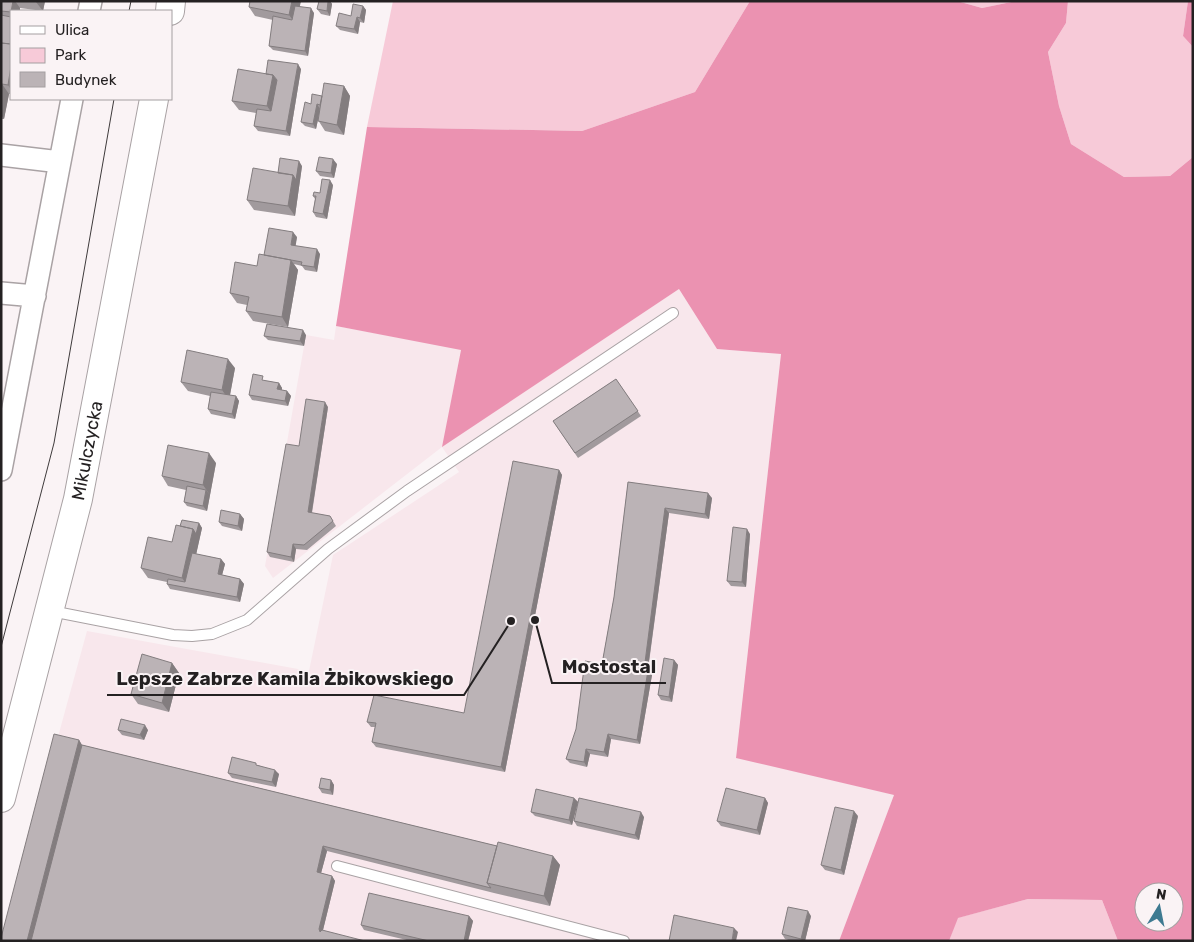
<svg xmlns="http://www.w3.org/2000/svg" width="1194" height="942" font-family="Rubik,sans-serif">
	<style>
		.built { fill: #f8e7ec }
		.green { fill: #f7cad8 }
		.forest { fill: #eb92b1; fill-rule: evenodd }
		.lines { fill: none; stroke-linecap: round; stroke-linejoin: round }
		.lane-casing { stroke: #a9a2a4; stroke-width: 12 }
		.street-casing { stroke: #a9a2a4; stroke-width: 24 }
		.secondary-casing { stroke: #a9a2a4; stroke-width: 30 }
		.lane { stroke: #fff; stroke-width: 10 }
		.street { stroke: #fff; stroke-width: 21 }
		.secondary { stroke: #fff; stroke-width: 28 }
		.tram { stroke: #3e3a3b; stroke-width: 1 }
		.wall { fill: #a19a9d }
		.shaded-wall { fill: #837d7f }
		.building { fill: #bbb3b6; stroke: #837d7f }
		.labels { text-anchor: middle; stroke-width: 4; stroke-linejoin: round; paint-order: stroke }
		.street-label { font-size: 18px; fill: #242122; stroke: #faf3f5 }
		.leader { fill: none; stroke: #242122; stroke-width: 2 }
		.callout-dot { fill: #242122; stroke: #faf3f5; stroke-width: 2 }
		.callout-label { font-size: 19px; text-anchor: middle; font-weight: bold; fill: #242122; stroke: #faf3f5; stroke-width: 4; stroke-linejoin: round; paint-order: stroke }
	</style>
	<rect width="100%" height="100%" fill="#faf3f5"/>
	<path class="built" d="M679 289 717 349 781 354 736 757 894 795 839 941H2L87 631 309 671 333 555 459 472 442 447 273 578 265 566 306 335 334 340 336 326 461 349 443 446Z"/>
	<path class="green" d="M393 1H750L695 92 582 131 367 127Z
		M957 1H1016L982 8Z
		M1068 1H1188L1183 36 1193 47V157L1170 176 1124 177 1071 144 1059 106 1048 52 1066 23Z
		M1028 899 1102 900 1118 941H949L957 918Z"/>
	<path class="forest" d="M750 1H957L982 8 1016 1H1068L1066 23 1048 52 1059 106 1071 144 1124 177 1170 176 1193 157V941H1118L1102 900 1028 899 958 918 949 941H839L894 795 736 758 781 354 717 349 679 289 442 447 461 350 336 326 367 127 582 131 695 92ZM1144 892H1174V922H1144Z
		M1188 1H1193V47L1183 36Z"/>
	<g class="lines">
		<g class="lane-casing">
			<path id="lane" d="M51 611 173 635 192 636 212 634 247 620 328 549 407 491 673 313
				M337 866 624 941"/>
		</g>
		<g class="street-casing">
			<path id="street" d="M89 11 91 1
				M1 155 60 162
				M1 293 35 296
				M1 470 72 99"/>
		</g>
		<g class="secondary-casing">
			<g id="secondary">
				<path d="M170 11 171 1"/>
				<path id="s1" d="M1 798 78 499 154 99"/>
			</g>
		</g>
		<use href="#lane" class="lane"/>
		<use href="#street" class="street"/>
		<use href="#secondary" class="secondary"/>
		<path class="tram" d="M129 11 131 1
			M1 647 54 443 114 99"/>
	</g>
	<path class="wall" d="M1 1H45L43 11 20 8 11 11V94H9L4 119H1Z
		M250 1H301L299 6 314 13 308 56 273 50 269 46 273 20 255 16 249 7Z
		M319 1H330L332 4 330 16 321 14 317 9Z
		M363 6 366 10 364 23 360 22 358 34 340 30 336 26 351 16Z
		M301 69 290 136 258 131 254 126 256 113 239 110 232 101 266 74Z
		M344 86 350 96 344 135 325 131 318 120 316 129 305 126 301 122 311 104 322 96Z
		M337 164 334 178 320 176 316 171Z
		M302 166 295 216 254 210 247 200 278 173Z
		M333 185 327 219 316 217 313 212 315 199 313 196 320 193Z
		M297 237 295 246 320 254 317 272 305 270 302 266 294 264 298 270 288 327 253 321 246 311 247 305 237 303 230 293 257 266 264 255Z
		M306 335 304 346 268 340 264 336Z
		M235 368 230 395 236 396 239 401 235 419 211 414 208 409 210 396 188 391 181 382Z
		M616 379 641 416 578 458 553 421Z
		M267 381 279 383 282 388V390L287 391 291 396 288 406 252 400 249 395Z
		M328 407 312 513 330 516 336 526 307 550 296 549 294 562 270 557 267 552Z
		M216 463 207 511 187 506 184 502 186 490 168 486 162 476Z
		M559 470 562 475 505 772 376 747 372 742 375 727H371L367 722 464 713Z
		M628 482 712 498 709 519 669 513 648 670 652 675 640 744 611 739 608 757 590 754 587 767 570 763 566 759 602 664 614 597Z
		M240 514 244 519 242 531 222 526 219 522Z
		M199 523 202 528 196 554 221 559 225 564 222 575 240 579 244 584 240 602 170 589 167 584V582L148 578 141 568 172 542 180 526Z
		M750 534 746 587 731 586 727 581Z
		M674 660 678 665 672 702 661 700 658 695Z
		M172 663 179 673 169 712 138 704 131 694Z
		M118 730H148L144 740 122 735Z
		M79 740 82 745 497 846 553 856 560 865 550 906 494 893 327 851 321 873 332 876 335 881 323 930 1 941Z
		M258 765 279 774 276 787 232 778 228 773Z
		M331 780 334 785 333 795 322 793 319 788Z
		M574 798 578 802 572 825 535 816 531 812Z
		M765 798 768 803 760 835 721 826 717 821Z
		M858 816 844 875 825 870 821 865Z
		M644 817 639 840 577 826 574 821Z
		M469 916 473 921 468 941H411L364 930 361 925Z
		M811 916 805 941H792L785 939 782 934Z"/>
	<path class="shaded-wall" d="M13 1H15L20 8V11H11V12Z
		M36 1H45L43 11 36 2Z
		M292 1H301L296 24 289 15Z
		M328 1H330L332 4 330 16 327 11Z
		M363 6 366 10 364 23 360 18Z
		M311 8 314 13 308 56 305 51Z
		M357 17 360 22 358 34 354 29Z
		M298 64 301 69 290 136 286 131Z
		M11 66V90L8 85Z
		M273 75 280 85 274 116 267 106Z
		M2 84 9 94 4 119 1 115V90Z
		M344 86 350 96 344 135 337 125Z
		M317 104 320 109 316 129 313 124Z
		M333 159 337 164 334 178 331 173Z
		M299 161 302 166 295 216 288 206 293 175Z
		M330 180 333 185 327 219 323 214Z
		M293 232 297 237 295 250 291 245Z
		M317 249 320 254 317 272 314 267Z
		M291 260 298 270 288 327 282 317Z
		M303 330 306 335 304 346 300 341Z
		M228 359 235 368 229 400 222 390Z
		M279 383 282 388 281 394 277 389Z
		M287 391 291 396 288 406 285 401Z
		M236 396 239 401 235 419 232 414Z
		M325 402 328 407 311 517 308 512Z
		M209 453 216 463 210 495 203 485Z
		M559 470 562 475 505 772 501 767Z
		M206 490 210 495 207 511 203 506Z
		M708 493 712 498 709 519 705 514Z
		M665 508 669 513 647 675 644 670Z
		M240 514 244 519 242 531 238 526Z
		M199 523 202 528 189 587 182 578 193 529Z
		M747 529 750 534 746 587 742 582Z
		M293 544 296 549 294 562 291 557Z
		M221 559 225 564 221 579 218 574Z
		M240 579 244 584 240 602 237 597Z
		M674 660 678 665 672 702 669 697Z
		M172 663 179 673 169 712 162 703Z
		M648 670 652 675 640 744 637 740Z
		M145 725 148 730 144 740 140 735Z
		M608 734 611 739 608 757 604 752Z
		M79 740 85 750 36 941H27Z
		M586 749 590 754 587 767 584 762Z
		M275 770 279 774 276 787 272 782Z
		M331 780 334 785 333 795 330 790Z
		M574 798 578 802 572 825 569 820Z
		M765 798 768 803 760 835 757 830Z
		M854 811 858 816 844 875 841 870Z
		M641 812 644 817 639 840 635 835Z
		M323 846 327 851 320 877 317 872Z
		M553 856 560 865 550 906 544 896Z
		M332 876 335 881 322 934 320 932 319 929Z
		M808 911 811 916 805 941H802L801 939Z
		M469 916 473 921 468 941H464Z
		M734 928 738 932 736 941H732Z"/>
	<path class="building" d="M1 1H13L11 12 1 11Z
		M250 1H292L289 15 249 7Z
		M319 1H328L327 11 317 9Z
		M353 4 363 6 360 18 357 17 354 29 336 26 339 13 351 16Z
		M295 6 311 8 305 51 269 46 273 16 292 20Z
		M1 15 11 17V44L1 43Z
		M1 43 11 44V66L8 85 2 84 1 90Z
		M268 60 298 64 286 131 254 126 257 109 271 111 277 80 273 75 266 74Z
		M238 69 273 75 267 106 232 101Z
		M324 83 344 86 337 125 318 121Z
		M312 94 322 96 320 105 317 104 313 124 301 122 305 102 311 104Z
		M319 157 333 159 331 173 316 171Z
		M280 158 299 161 296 180 293 175 278 173Z
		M253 168 293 175 288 206 247 200Z
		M322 179 330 180 323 214 313 212 316 196H313L314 192 320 193Z
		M269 228 293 232 291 245 317 249 314 267 301 265 302 262 264 255Z
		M259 254 291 260 282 317 246 311 249 297 230 293 235 262 257 266Z
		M267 324 303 330 300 341 264 336Z
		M187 350 228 359 222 390 181 382Z
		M253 374 263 376 262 380 279 383 277 389 287 391 285 401 249 395Z
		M616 379 638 411 575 453 553 421Z
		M211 392 236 396 232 414 208 409Z
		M306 399 325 402 308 512 330 516 333 521 304 545 293 544 291 557 267 552 286 444 299 446Z
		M168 445 209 453 203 485 162 476Z
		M513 461 559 470 501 767 372 742 376 723 367 722 374 695 464 713Z
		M628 482 708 493 705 514 665 508 644 670H648L637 740 608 734 604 752 586 749 584 762 566 759 576 729 585 661 602 664 614 597Z
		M187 486 206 490 203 506 184 502Z
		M221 510 240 514 238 526 219 522Z
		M182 520 199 523 196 534 193 529 180 526Z
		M176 525 193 529 182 578 141 568 148 537 172 542Z
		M733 527 747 529 742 582 727 581Z
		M192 553 221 559 218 574 240 579 237 597 167 584 168 579 185 582Z
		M142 654 172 663 162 703 131 694Z
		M664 658 674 660 669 697 658 695Z
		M121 719 145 725 140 735 118 730Z
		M54 734 79 740 27 941H1V938Z
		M82 745 497 846 487 883 491 888 323 846 317 872 332 876 319 929 320 932 322 930 365 941H31Z
		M232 757 256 763V765L275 770 272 782 228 773Z
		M321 778 331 780 330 790 319 788Z
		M726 788 765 798 757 830 717 821Z
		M536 789 574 798 569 820 531 812Z
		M579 798 641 812 635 835 574 821Z
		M835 807 854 811 841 870 821 865Z
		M498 842 553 856 544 896 487 883Z
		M369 893 469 916 464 941H429L361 925Z
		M788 907 808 911 801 939 782 934Z
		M674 915 734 928 732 941H669Z"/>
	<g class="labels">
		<g class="street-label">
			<text dy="6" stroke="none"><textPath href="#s1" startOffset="358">Mikulczycka</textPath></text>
		</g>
	</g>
	<path class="leader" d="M535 620L552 683H666M511 621L464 695H107"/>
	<g class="callout-dot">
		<circle cx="535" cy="620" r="5"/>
		<circle cx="511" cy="621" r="5"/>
	</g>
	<g class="callout-label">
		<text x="609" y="673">Mostostal</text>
		<text x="285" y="685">Lepsze Zabrze Kamila Żbikowskiego</text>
	</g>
	<rect width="1194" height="942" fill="none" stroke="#242122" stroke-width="5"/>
	<rect x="10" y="10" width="162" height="90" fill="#faf3f5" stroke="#a49fa1"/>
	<rect x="20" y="26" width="25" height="8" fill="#ffffff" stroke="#a49fa1"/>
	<text x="55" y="35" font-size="15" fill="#242122">Ulica</text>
	<rect x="20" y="48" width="25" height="15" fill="#f7cad8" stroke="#a49fa1"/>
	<text x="55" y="60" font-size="15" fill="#242122">Park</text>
	<rect x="20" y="72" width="25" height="15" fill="#bbb3b6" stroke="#a49fa1"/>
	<text x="55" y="85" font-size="15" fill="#242122">Budynek</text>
	<g transform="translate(1159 907) rotate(10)"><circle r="24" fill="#faf3f5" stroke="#a49fa1"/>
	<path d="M0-4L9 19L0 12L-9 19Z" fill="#3e7a91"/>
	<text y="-8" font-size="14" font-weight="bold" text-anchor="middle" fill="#242122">N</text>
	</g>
</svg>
